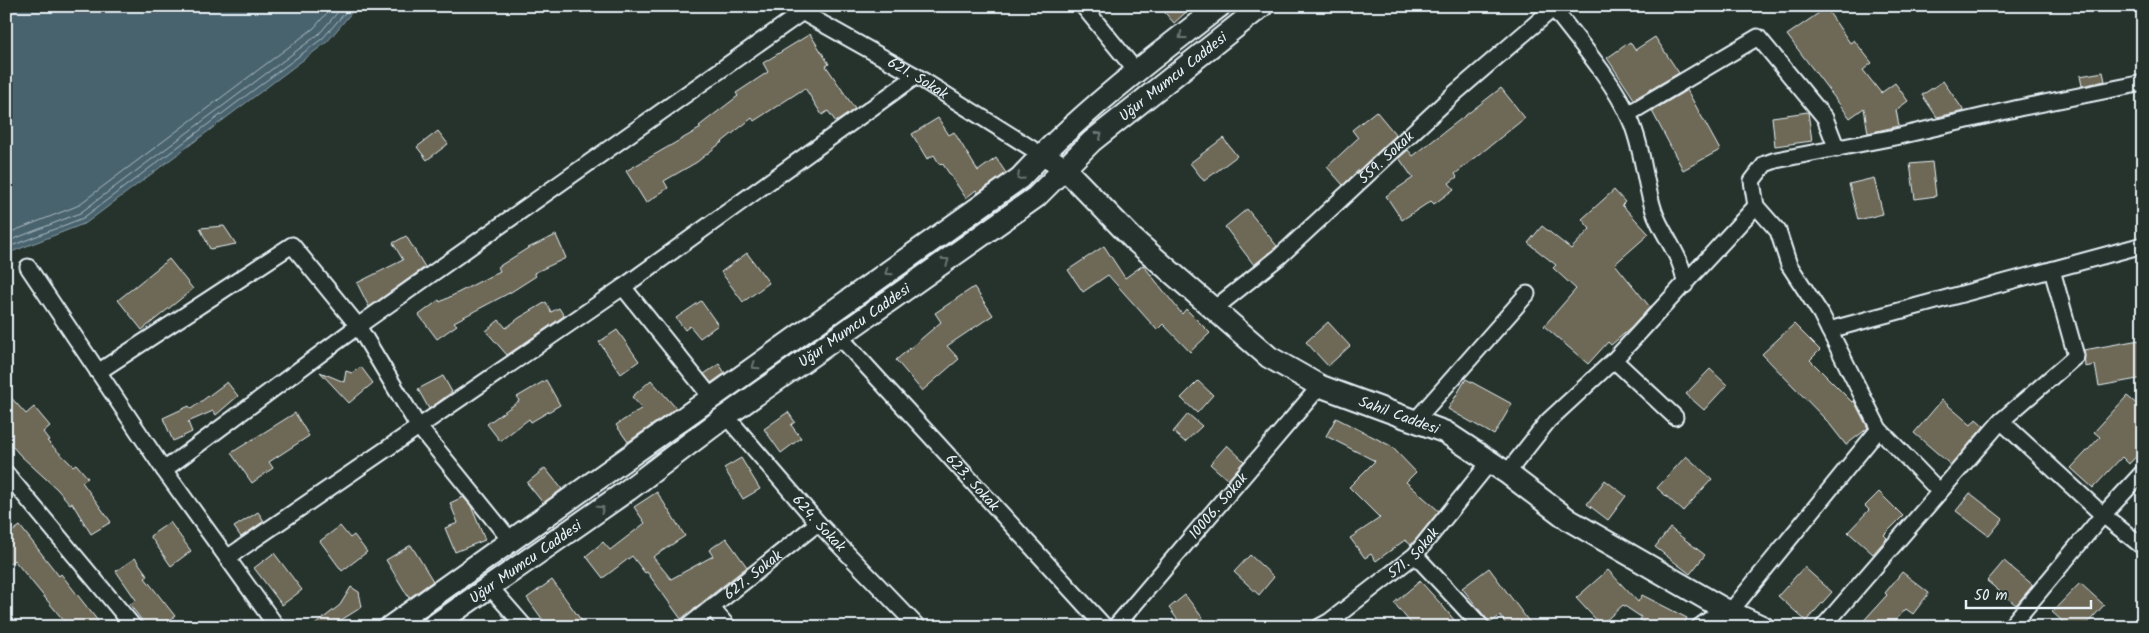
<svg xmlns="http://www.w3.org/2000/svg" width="2149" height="633" font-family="Kalam,sans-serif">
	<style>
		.water { fill: #4a646e; stroke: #899ca5 }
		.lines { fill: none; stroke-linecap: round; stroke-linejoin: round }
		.shore { stroke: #a9b9c1; stroke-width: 1 }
		.building { fill: #6e6957; stroke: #e8f1f8 }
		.street-casing { stroke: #e8f1f8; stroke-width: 19 }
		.secondary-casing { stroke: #e8f1f8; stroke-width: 25 }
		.street { stroke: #26332d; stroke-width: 15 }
		.secondary { stroke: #26332d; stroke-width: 21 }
		.oneway { stroke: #6a7674 }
		.labels { text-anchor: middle; stroke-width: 5; stroke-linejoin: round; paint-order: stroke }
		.street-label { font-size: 15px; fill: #e8f1f8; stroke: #26332d }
	</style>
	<rect width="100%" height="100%" fill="#26332d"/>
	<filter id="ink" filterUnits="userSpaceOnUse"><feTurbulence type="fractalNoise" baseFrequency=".02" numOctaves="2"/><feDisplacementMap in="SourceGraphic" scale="10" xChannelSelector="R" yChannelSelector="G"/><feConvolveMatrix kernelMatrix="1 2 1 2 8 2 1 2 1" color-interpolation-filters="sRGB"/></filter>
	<g filter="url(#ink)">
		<path class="water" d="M6 6H357L327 42 86 223 6 254Z"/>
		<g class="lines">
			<path class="shore" d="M6 234 77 206 314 28 333 6
				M6 242 80 213 319 34 343 6
				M6 248 83 218 323 38 351 6"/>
		</g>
		<path class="building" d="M1159 6H1193L1174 23Z
			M1826 8 1850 43 1854 40 1872 63 1863 70 1881 93 1895 83 1908 101 1896 110 1899 126 1868 133 1864 108 1850 118 1787 35Z
			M810 34 829 64 826 66 855 109 836 122 828 111 822 115 805 88 754 121 752 118 697 162 664 181 668 188 646 203 626 171 701 128 699 126 738 96 736 93 768 72 763 63Z
			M1655 37 1679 73 1634 99 1607 58 1630 42 1635 50Z
			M2103 72 2105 81 2082 86 2080 76Z
			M1943 81 1964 111 1937 117 1922 95Z
			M1501 88 1525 118 1455 174 1457 177 1449 183 1454 189 1434 204 1431 201 1402 220 1386 196 1413 178 1399 158 1408 150 1413 156Z
			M1687 90 1720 150 1683 170 1652 111Z
			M1376 111 1396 135 1343 185 1327 167 1358 138 1352 130Z
			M1808 112 1812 141 1775 146 1772 117Z
			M938 118 949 135 954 132 978 171 996 158 1006 173 978 193 976 190 966 198 942 163 940 165 934 155 927 159 912 134Z
			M438 131 448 144 427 160 417 147Z
			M1223 138 1237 156 1204 181 1190 163Z
			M1932 162 1936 196 1915 199 1910 164Z
			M1874 178 1883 214 1858 220 1849 184Z
			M1614 190 1625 202 1622 205 1649 234 1615 264 1650 307 1631 328 1611 345 1608 342 1588 364 1544 326 1576 289 1553 268 1556 265 1528 243 1542 226 1571 249 1590 229 1582 219Z
			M1247 209 1277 246 1254 265 1225 227Z
			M224 226 236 244 210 249 200 228Z
			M556 235 566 258 534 273 536 276 511 292 454 322 457 325 437 339 419 315 439 300 440 302 500 271 498 267 528 248Z
			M406 236 425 267 369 307 357 283 403 260 393 243Z
			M1104 246 1125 278 1143 265 1182 314 1186 309 1210 333 1190 352 1163 324 1157 330 1108 275 1083 292 1068 270Z
			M747 253 769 283 743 302 721 272Z
			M169 259 193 289 142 330 118 300Z
			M974 287 993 315 947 346 959 359 922 391 896 360 941 322 935 313Z
			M701 301 718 325 700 338 690 326 685 330 676 318Z
			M546 302 551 312 559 308 564 316 507 355 486 331 499 320 506 328 519 318Z
			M1328 322 1350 346 1328 366 1306 342Z
			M1794 324 1820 350 1810 360 1852 402 1854 401 1868 428 1846 445 1828 422 1762 354Z
			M617 330 639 361 621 374 599 342Z
			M2139 340 2143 360V378L2099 386 2095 365 2085 367 2084 350Z
			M719 364 725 373 711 383 704 374Z
			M361 367 373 383 349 403 320 372 344 382 346 371 352 373Z
			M1710 369 1727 385 1704 410 1686 394Z
			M443 376 452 392 429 409 418 389Z
			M1466 379 1512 404 1494 435 1448 409Z
			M546 380 560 405 531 422 529 419 500 441 487 424 519 401 517 397Z
			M651 380 676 408 628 442 616 425 642 408 632 397Z
			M1198 381 1213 395 1197 413 1181 398Z
			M227 382 238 396 216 415 213 411 188 422 192 432 173 441 163 418 189 406 191 409Z
			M6 392 26 414 34 407 50 426 43 432 49 440 47 441 73 466 76 464 88 478 82 482 111 522 91 534 72 503 70 504 57 489 20 455 6 439Z
			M2127 396 2143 409V449L2129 464 2122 457 2093 488 2071 468 2100 437 2094 432Z
			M1942 400 1971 425 1976 419 1984 426 1951 465 1914 433Z
			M788 412 795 422 791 425 801 438 781 453 764 429Z
			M295 413 309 436 269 462 273 468 252 483 231 453Z
			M1188 414 1202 426 1185 442 1173 432Z
			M1336 418 1391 446 1416 472 1406 482 1439 511 1411 545 1405 540 1376 561 1371 554 1365 558 1350 538 1380 518 1349 487 1375 461 1326 436Z
			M1227 445 1244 461 1228 480 1210 464Z
			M1686 456 1712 479 1683 511 1657 488Z
			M741 458 760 489 743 499 724 468Z
			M545 468 562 489 543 503 527 483Z
			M1605 480 1626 496 1608 520 1587 504Z
			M657 492 685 536 653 557 671 579 713 556 709 550 726 538 747 567 681 619 647 572 645 573 632 556 603 578 586 556 603 542 610 550 645 523 634 507Z
			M1879 492 1903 516 1884 535 1887 538 1873 554 1848 532 1869 510 1865 506Z
			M1970 493 2003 519 1989 536 1956 511Z
			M463 497 471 506 485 540 455 552 445 528 458 523 450 503Z
			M258 512 264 521 241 537 234 527Z
			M170 522 191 551 171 566 150 536Z
			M20 526 59 576 61 574 98 621 91 627H69L14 560 6 566V536Z
			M340 526 350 538 354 535 367 552 342 571 320 541Z
			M1670 528 1705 555 1690 574 1655 547Z
			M411 545 433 581 409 598 386 560Z
			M274 553 302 590 282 605 254 568Z
			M1250 555 1274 577 1259 595 1234 572Z
			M135 558 148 576 145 578 175 616 161 627H147L130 605 136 600 116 571Z
			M2004 561 2033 585 2016 605 1987 581Z
			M1804 567 1832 592 1806 621 1778 596Z
			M1489 568 1533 627H1508L1500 616 1490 623 1477 607 1462 588Z
			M1608 570 1638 602 1642 595 1687 618 1683 627H1654L1640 620 1641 617 1623 605 1601 625 1576 598Z
			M1902 572 1929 593 1913 614 1906 609 1889 627H1858L1887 595 1885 593Z
			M552 580 586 627H548L527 598Z
			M1420 581 1441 604 1460 627H1414L1394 603Z
			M2080 583 2104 605 2084 627H2069L2052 612Z
			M351 587 359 592 362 607 330 627H312L340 605Z
			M1185 595 1205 621 1198 627H1183L1169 608Z"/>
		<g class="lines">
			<g class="street-casing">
				<g id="street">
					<path id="s1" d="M791 6 916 76 1042 155"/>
					<path d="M1083 6 1136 71"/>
					<path d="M1554 9C1579 42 1613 80 1630 119 1643 148 1644 181 1654 211 1663 237 1683 256 1685 285"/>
					<path d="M1628 114 1758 37 1825 118 1837 149"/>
					<path d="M28 267 164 470 277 627"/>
					<path d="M623 287 711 397"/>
					<path id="s2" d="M1215 308 1279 257 1455 93 1556 6"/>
					<path d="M1829 330 2143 245"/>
					<path id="s3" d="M839 336 1105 627"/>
					<path d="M1614 360 1675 417"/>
					<path d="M98 372 292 245 358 326 418 426 511 541"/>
					<path id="s4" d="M726 416 818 523 918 627"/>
					<path d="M1415 421 1527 294"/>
					<path d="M2001 421 2103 515 2143 547"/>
					<path d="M164 470 358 326 811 6"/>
					<path d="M6 473 134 627"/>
					<path d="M1507 473 1548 421 1614 360 1756 206"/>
					<path d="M1939 491 1879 429 1821 314 1789 265 1778 231 1756 206 1752 181 1765 164 1776 160 1895 137 2019 108 2143 83"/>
					<path d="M1415 555 1482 627"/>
					<path d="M227 558 623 287 916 76"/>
					<path d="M490 587 525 627"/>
					<path d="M712 608 728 627"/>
					<path d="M1730 612 1879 429"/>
					<path id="s5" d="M687 627 818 523"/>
					<path id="s6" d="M1115 627 1320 386"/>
					<path id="s7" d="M1319 627 1330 621 1415 555 1490 462"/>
					<path d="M1699 627 1724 609"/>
					<path d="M1823 627 2001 421 2076 356 2052 270"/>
					<path d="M2010 627 2103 515 2143 472"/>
				</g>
			</g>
			<g class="secondary-casing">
				<g id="secondary">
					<path id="s8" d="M1053 161 1064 168 1133 239 1269 357 1320 386 1445 432 1507 473 1569 520 1724 609 1763 627"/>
					<path d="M390 627 1020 178C1080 113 1150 60 1220 6"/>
					<path id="s9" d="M432 627 628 490 726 416 1036 197 1092 141 1262 6"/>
				</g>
			</g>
			<use href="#street" class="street"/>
			<use href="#secondary" class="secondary"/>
		</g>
		<defs><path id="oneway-chevron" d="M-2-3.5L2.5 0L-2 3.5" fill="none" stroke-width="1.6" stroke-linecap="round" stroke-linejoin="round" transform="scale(1.25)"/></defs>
		<g class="oneway">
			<use href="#oneway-chevron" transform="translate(1182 36) rotate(142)"/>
			<use href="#oneway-chevron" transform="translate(1099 135) rotate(-38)"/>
			<use href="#oneway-chevron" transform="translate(1020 177) rotate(138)"/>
			<use href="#oneway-chevron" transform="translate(946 261) rotate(-35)"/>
			<use href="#oneway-chevron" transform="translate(888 272) rotate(145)"/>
			<use href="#oneway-chevron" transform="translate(755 366) rotate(145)"/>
			<use href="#oneway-chevron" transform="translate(601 509) rotate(-35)"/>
		</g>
	</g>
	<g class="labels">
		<g class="street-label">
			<text dy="5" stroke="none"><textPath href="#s9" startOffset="924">Uğur Mumcu Caddesi</textPath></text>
			<text dy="5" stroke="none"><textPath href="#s1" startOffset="146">621. Sokak</textPath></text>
			<text dy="5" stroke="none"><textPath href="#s2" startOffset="228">559. Sokak</textPath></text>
			<text dy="5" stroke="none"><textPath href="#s9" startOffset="519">Uğur Mumcu Caddesi</textPath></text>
			<text dy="5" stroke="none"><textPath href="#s8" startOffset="435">Sahil Caddesi</textPath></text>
			<text dy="5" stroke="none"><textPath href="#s3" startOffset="198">623. Sokak</textPath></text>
			<text dy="5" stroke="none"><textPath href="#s6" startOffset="159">10006. Sokak</textPath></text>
			<text dy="5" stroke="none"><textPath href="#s4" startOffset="142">624. Sokak</textPath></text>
			<text dy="5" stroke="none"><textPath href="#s7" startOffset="120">571. Sokak</textPath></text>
			<text dy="5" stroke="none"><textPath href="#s9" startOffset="114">Uğur Mumcu Caddesi</textPath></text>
			<text dy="5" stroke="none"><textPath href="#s5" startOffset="84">627. Sokak</textPath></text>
		</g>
	</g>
	<rect width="2149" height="633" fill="none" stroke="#26332d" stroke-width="25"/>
	<rect x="12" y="12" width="2124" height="608" fill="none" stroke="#e8f1f8" stroke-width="2" filter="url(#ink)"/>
	<path d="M1966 600v8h125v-8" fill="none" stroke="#e8f1f8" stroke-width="2.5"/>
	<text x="1974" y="600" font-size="15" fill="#e8f1f8" stroke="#26332d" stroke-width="4" paint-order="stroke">50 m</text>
</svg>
